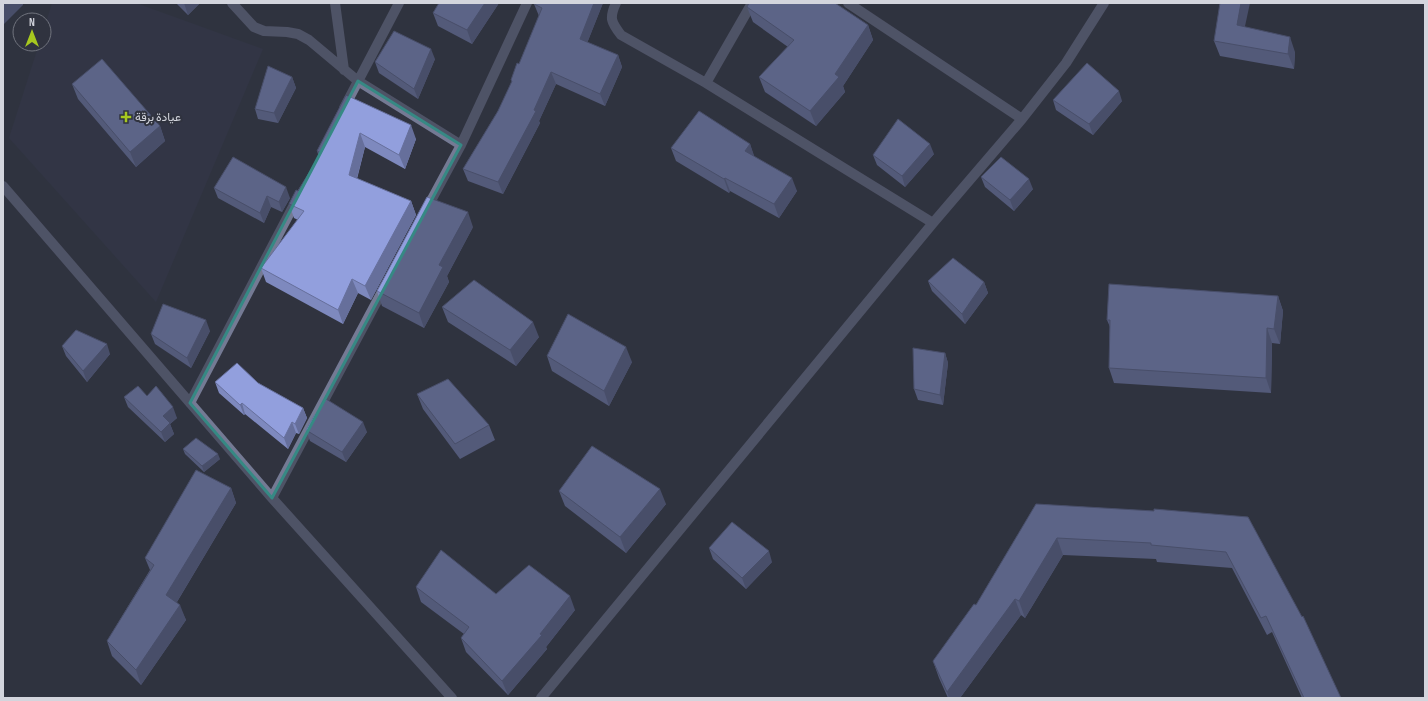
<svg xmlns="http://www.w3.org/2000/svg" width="1428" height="701" font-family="'Sofia Sans Condensed',Vazirmatn,sans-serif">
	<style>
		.built { fill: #35394c }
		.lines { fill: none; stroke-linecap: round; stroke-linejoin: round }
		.minor { stroke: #747a94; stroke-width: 10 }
		.wall { fill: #7e89be }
		.shaded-wall { fill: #666f9b }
		.building { fill: #929fdd; stroke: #666f9b }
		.marked { fill: none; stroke: #368984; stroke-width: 3; stroke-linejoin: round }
		.poi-dot { fill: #a7c81f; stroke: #30333f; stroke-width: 1.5 }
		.labels { text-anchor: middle; stroke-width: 4; stroke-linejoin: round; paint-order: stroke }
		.poi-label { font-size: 12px; fill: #d3d5dd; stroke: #30333f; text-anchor: start }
	</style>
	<rect width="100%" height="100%" fill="#30333f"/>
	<path class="built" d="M52 3H136L263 49 156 302 9 138 39 44H44V29Z"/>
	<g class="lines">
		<path class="minor" d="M232 3 254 27 264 31 287 32 298 34 309 40 358 81 461 145
			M335 3 344 70
			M616 3C609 18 611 22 621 35L706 83 933 223
			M848 3 1022 119
			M706 83 752 3
			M344 108 399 3
			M3 186 272 498 452 698
			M426 210 461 145 527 3
			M190 403 297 199
			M272 498 385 286
			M541 698 933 223 1022 119 1066 63 1104 3"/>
	</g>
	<path class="wall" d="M176 3H200L188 15Z
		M439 3H499L472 44 438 26 433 13Z
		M603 3 587 43 618 55 622 67 605 106 556 84 539 121 540 123 503 194 468 181 463 169 498 111 512 82 511 80 519 64 539 16 534 4Z
		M747 7 868 25 873 40 843 86 845 92 816 126 765 92 759 77 788 47 753 22Z
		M1214 41 1295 52 1294 69 1220 56Z
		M435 59 418 99 379 73 375 62Z
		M292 77 296 88 278 123 258 119 255 109Z
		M72 84 160 126 165 141 136 167 78 99Z
		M346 95 416 139 405 169 365 147 357 179 411 201 416 215 371 300 358 293 343 324 266 282 261 268 298 220 294 218 289 204 319 157 317 151Z
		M1053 100 1122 101 1093 135 1056 110Z
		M750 144 754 157 797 191 779 218 730 191 729 193 676 161 671 148Z
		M934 154 905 187 877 165 873 155Z
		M981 177 1033 189 1014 211 985 187Z
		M214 188 290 198 282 212 271 207 264 223 218 198Z
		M473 227 447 276 449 282 424 328 382 306 377 291Z
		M928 281 984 282 988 293 965 324 932 291Z
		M1278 296 1283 311 1280 344 1272 343 1271 393 1114 383 1109 368 1110 327 1107 320Z
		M442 307 539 337 516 366 448 322Z
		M210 331 191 368 155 344 151 334Z
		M62 346 110 354 87 382 66 356Z
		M945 353 948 363 943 405 918 400 914 389Z
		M547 356 632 362 609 406 552 371Z
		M215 382 258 383 303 408 307 418 299 434 296 433 288 449 245 414 244 415 219 393Z
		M417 394 489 425 495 440 460 459 423 409Z
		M147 396 177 418 170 424 174 434 165 442 128 407 124 397Z
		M316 415 367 432 346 462 310 441 306 430Z
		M183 449 220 459 204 472 185 454Z
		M231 488 236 503 177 602 186 620 141 685 112 656 107 641 150 570 145 558Z
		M559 491 666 504 626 553 565 506Z
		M1036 504 1248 517 1341 698H1302L1272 632 1267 635 1232 568 1157 562 1156 559 1063 555 1025 618 1021 615 960 698H948L939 678 933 661 976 605Z
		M709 548 772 562 746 589 713 559Z
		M416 587 496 594 575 610 546 647 547 649 508 695 466 652 461 638 464 634 421 602Z"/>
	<path class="shaded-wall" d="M4 3H23V5L3 25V4Z
		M184 3H200L188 15Z
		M485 3H499L472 44 467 30Z
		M594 3H603L584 51 580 39Z
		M1241 3H1250L1242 40 1237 25Z
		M868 25 873 40 843 86 845 92 816 126 810 111Z
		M1290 37 1295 52 1294 69 1288 54Z
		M431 49 435 59 418 99 414 89Z
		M618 55 622 67 605 106 600 94Z
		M551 72 556 84 539 121 540 123 503 194 498 182 534 110Z
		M292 77 296 88 278 123 274 113Z
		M1119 91 1122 101 1093 135 1089 124Z
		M411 125 416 139 405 169 399 155Z
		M160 126 165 141 136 167 130 152Z
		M360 133 365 147 354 189 349 175Z
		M750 144 755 158 745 151Z
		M930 144 934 154 905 187 902 176Z
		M725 178 730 191 729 193 724 179Z
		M792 178 797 191 779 218 774 204Z
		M1029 179 1033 189 1014 211 1010 200Z
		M286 187 290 198 282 212 279 202Z
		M267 196 271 207 264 223 260 213Z
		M411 201 416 215 371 300 365 286Z
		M468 212 473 227 447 276 449 282 424 328 419 313 439 265Z
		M352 279 358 293 343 324 338 310Z
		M984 282 988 293 965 324 962 314Z
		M1278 296 1283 311 1280 344 1274 329Z
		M206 320 210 331 191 368 187 358Z
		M533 322 539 337 516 366 510 350Z
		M1267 328 1272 343 1271 393 1266 378Z
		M107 344 110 354 87 382 83 371Z
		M626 347 632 362 609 406 604 391Z
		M945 353 948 363 943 405 940 395Z
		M242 403 245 414 244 415 240 405Z
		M173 407 177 418 170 424 174 434 165 442 161 432 163 416Z
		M303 408 307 418 299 434 295 424Z
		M292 422 296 433 288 449 284 438Z
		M363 422 367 432 346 462 342 452Z
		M218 454 220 459 204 472 202 466Z
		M231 488 236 503 172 610 166 595Z
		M660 489 666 504 626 553 620 537Z
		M1057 538 1063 555 1025 618 1019 601Z
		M769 551 772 562 746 589 742 578Z
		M570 596 575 610 546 647 547 649 508 695 502 681Z
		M1015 599 1021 615 960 698H949L947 692Z
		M180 605 186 620 141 685 136 670Z"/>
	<path class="building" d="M439 3H485L467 30 433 13Z
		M535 3H594L580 39 618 55 600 94 551 72 534 110 536 111 498 182 463 169 498 111 512 81 511 80 517 63 519 64 542 8 534 4Z
		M749 3H835L868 25 835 74 839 77 810 111 759 77 794 40 747 7Z
		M1220 3H1241L1237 25 1290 37 1288 54 1214 41Z
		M394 31 431 49 414 89 375 62Z
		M102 59 160 126 130 152 72 84Z
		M1087 63 1119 91 1089 124 1053 100Z
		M268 66 292 77 274 113 255 109Z
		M346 95 411 125 399 155 360 133 349 175 411 201 365 286 352 279 338 310 261 268 304 211 289 204 296 190 298 191 321 153 317 151Z
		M699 111 750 144 745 151 792 178 774 204 725 178 724 179 671 148Z
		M898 119 930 144 902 176 873 155Z
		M233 157 286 187 279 202 267 196 260 213 214 188Z
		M1001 157 1029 179 1010 200 981 177Z
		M427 197 468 212 439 265 443 267 419 313 377 291Z
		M953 258 984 282 962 314 928 281Z
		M474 280 533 322 510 350 442 307Z
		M1109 284 1278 296 1274 329 1267 328 1266 378 1109 368 1110 320H1107Z
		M163 304 206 320 187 358 151 334Z
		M568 314 626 347 604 391 547 356Z
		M76 330 107 344 83 371 62 346Z
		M913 348 945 353 940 395 914 389Z
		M237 363 258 383 303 408 295 424 292 422 284 438 242 403 240 405 215 382Z
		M448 379 489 425 455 444 417 394Z
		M138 386 147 396 156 386 173 407 163 416 170 423 161 432 124 397Z
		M326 399 363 422 342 452 306 430 315 414 316 415Z
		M196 438 218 454 202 466 183 449Z
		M592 446 660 489 620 537 559 491Z
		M196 470 231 488 166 595 180 605 136 670 107 641 154 565 145 558Z
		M1036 504 1154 511V509L1248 517 1302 617 1303 616 1341 698H1304L1266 616 1261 618 1226 552 1151 545V543L1057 538 1019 601 1015 599 947 692 933 661 974 604 976 605Z
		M732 522 769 551 742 578 709 548Z
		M441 550 496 594 529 565 570 596 540 634 542 635 502 681 461 638 469 627 416 587Z"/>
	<path d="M0 0H1428V701H0ZM358 81 461 145 272 498 190 403Z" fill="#30333f" fill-opacity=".55" fill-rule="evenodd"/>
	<path class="marked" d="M358 81 461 145 272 498 190 403Z"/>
	<path class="poi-dot" d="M124 111h4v4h4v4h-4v4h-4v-4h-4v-4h4z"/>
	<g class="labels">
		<g class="poi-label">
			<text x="135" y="121">عيادة برقة</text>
		</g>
	</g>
	<rect width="1428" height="701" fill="none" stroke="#d3d5dd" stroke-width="8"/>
	<g transform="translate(32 32)"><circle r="19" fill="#30333f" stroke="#71747e"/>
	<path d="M0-3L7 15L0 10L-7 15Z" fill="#a7c81f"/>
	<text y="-6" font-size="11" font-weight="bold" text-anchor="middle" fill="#d3d5dd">N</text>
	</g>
</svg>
